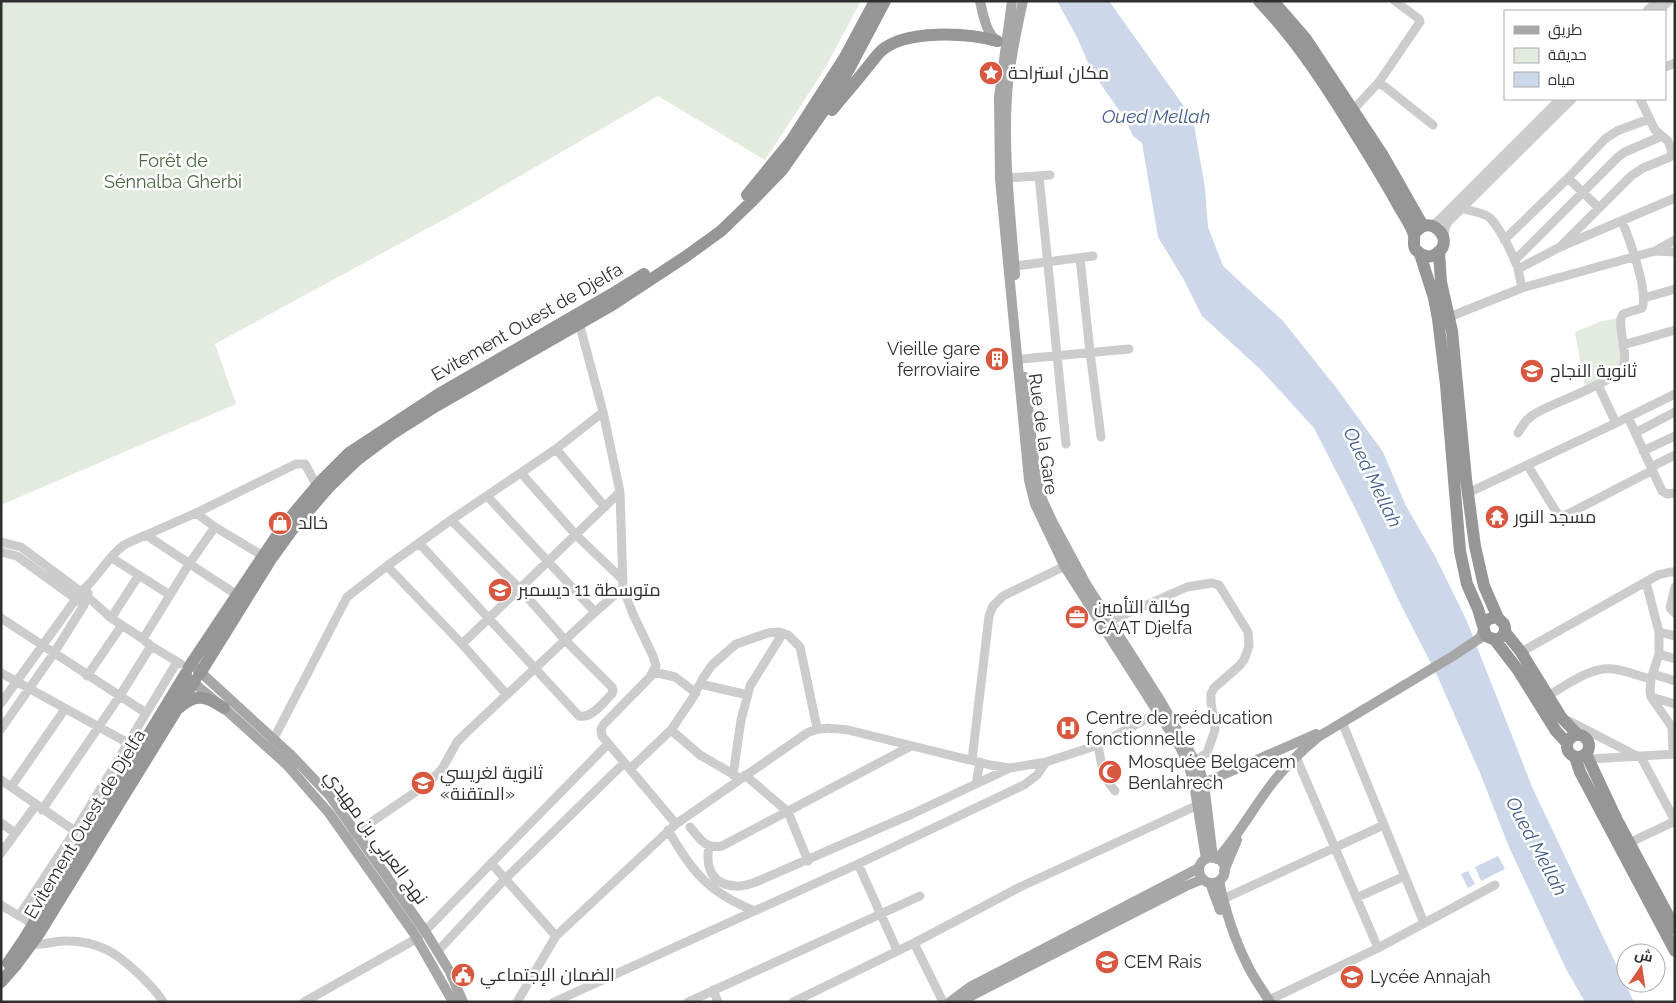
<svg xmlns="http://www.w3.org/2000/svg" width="1676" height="1003" font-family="Raleway,Cairo,sans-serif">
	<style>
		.green { fill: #e2ebde }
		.water { fill: #ccd7e9 }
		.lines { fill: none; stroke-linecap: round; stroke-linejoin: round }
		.minor { stroke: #ccc; stroke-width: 9 }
		.major { stroke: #a7a7a7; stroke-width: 10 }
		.highway { stroke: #969696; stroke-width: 12 }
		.labels { text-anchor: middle; stroke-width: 5; stroke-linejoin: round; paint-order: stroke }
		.poi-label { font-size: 18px; fill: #2f2f2f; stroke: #fff; text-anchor: start }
		.park-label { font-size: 18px; fill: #496740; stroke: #fff }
		.street-label { font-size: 18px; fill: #2f2f2f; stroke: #fff }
		.water-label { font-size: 19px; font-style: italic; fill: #435e8b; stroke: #fff }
	</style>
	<rect width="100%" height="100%" fill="#fff"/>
	<path class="green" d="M1 1H861L824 70 765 160 658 96 456 213 215 344 236 404 1 505Z
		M1618 318 1621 366 1585 388 1575 332 1599 322Z"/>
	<path class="water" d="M1057 1H1109L1193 119 1205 188 1208 227 1223 266 1283 321 1338 390 1383 452 1406 506 1435 556 1466 619 1533 789 1634 1002H1585L1566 969 1509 847 1480 773 1436 673 1402 607 1356 510 1314 428 1261 370 1202 316 1184 280 1158 237 1142 143 1133 136 1125 119 1091 70 1077 37Z
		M1498 856 1505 869 1481 881 1475 867Z
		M1468 871 1475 884 1468 888 1461 874Z"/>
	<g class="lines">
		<path class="minor" d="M1647 11 1657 1
			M1659 11 1669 1
			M1665 67 1675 63
			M1379 82 1433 125
			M1353 110 1379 82 1420 22 1419 19 1395 1
			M1039 176 1066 444
			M1008 178 1050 175
			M1568 178 1599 208
			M1463 209C1471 211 1483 212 1490 218 1499 227 1512 252 1516 264
			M1428 226 1436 223 1560 99
			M1444 239 1445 228 1448 222 1572 99
			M1504 240 1568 178 1605 139 1617 131 1649 119
			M1560 247 1631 176 1643 168 1670 157 1672 152 1668 141 1655 130 1640 99
			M1655 251 1675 252
			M1080 258 1090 352 1101 437
			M1515 260 1618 157 1625 152 1662 136
			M1015 266 1093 256
			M1522 288 1518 269 1560 247 1675 198
			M1644 298 1675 289
			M1449 317 1522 288 1655 251 1675 240
			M578 319 603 412 620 492 623 588 633 614 653 656 656 666 650 677 604 724 601 729 602 736 676 824
			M1623 345 1675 330
			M1022 359 1129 349
			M1598 385 1616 423
			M1628 417 1662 491 1667 494 1675 493
			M1518 433C1522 426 1526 419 1533 415 1549 403 1620 382 1624 364 1627 349 1619 333 1621 318L1623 314 1642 308C1649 292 1629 238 1622 221
			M1635 433 1675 412
			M556 449 605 507
			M1643 451 1675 436
			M1528 466 1557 513 1562 516 1568 514 1653 470
			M1651 467 1675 455
			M521 473 576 535 623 580
			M1468 493 1616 423 1675 394
			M488 497 595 612
			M196 513 215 527 263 556
			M1 542 21 547 88 597 111 618 143 639 151 646 181 664
			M419 543 579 716C592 719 603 702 612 694L613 690 612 687 565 640 520 589 451 520
			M1 552 17 556 79 601
			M112 558 170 595
			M387 566 462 644 507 695
			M1646 582 1659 632V654L1675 659
			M1675 587 1670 608 1675 613
			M237 595 146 535 196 513 296 464H305L317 486
			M1 618 146 713
			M111 618 139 575
			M1110 621 1187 587 1212 583 1219 585 1248 632 1249 646 1244 660 1239 666 1214 688 1211 694V702L1215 730 1207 753 1195 761
			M1659 632 1675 636
			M143 639 189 564 215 527
			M462 644 620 492
			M1521 652 1658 575 1670 572H1675
			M1659 654 1651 679 1650 691 1651 697 1672 727 1673 754
			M654 672 675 677 696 693
			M1 673 128 743
			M1653 674 1675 681
			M87 676 122 625
			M700 684 748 695
			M1547 696C1566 686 1589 667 1612 669 1625 670 1638 676 1651 679
			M1651 697 1675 704
			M1 703 81 592C97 579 108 556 124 545 131 541 139 538 146 535
			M1569 721 1637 756
			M1342 722 1424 923
			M1 729 54 653 84 605 88 593
			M671 730 700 755 738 777
			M271 744 347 597 387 566 451 520 556 449 603 412
			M1098 745C1102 765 1101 774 1115 791
			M1296 757 1378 948
			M1641 757 1675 821
			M1590 759 1675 754
			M972 760 989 616 993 606 1003 596 1069 564
			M630 769 671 730 692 699 703 678 712 665 736 644 768 633 779 632 788 635 800 647 817 728
			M733 775 741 720 750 686 783 633
			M745 775 788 812 808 861
			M1 780 75 831
			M976 784 980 762
			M11 787 65 709
			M42 810 119 697 151 646
			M1 823 15 833
			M690 827C700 839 705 849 722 846L911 746
			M668 830C692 872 709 893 755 911
			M348 838 417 791 432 779 442 769 457 742 467 732 595 612 623 588
			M1629 843 1675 821
			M709 846C705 868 712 885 736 886 742 887 750 884 756 882L912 814 1010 768
			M1 853 36 805
			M491 863 556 936
			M858 864 897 950
			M1356 898 1405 876
			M1223 899 1384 825
			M1 905 33 924
			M19 916 75 831 177 662
			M914 943 943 1002
			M30 944C41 946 53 941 64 941 100 940 118 954 143 978 150 986 158 992 163 1002
			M437 952 505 879 624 763
			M713 990 718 1002
			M1269 1000 1378 948 1495 885
			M304 1002 416 939 425 931 608 744
			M517 1002 556 936 676 824 807 733C822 726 833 728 848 730L990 765 1010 768 1046 762 1098 745 1159 712
			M554 1002 858 864 1024 785 1037 775 1046 762
			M688 1002 920 896
			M793 1002 914 943 1020 887 1198 805"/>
		<path class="major" d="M980 1C983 15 986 33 998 42
			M1012 1 999 97 1000 179 1029 480 1035 504 1065 567 1180 747 1189 767 1194 784 1206 859
			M1015 275C1011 216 1003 155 1007 96 1009 64 1016 32 1023 1
			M1025 377 1033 453 1037 479 1042 499 1053 523 1086 584 1160 700 1199 768 1204 783 1213 858
			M197 669 292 756 330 796 425 931 450 972 463 1002
			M189 679 224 708 287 765 329 813 413 932 453 1002
			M1204 783 1316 734
			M1199 870a13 13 0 1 1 26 0a13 13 0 1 1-26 0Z
			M1217 859C1239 835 1254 806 1274 781 1287 765 1302 750 1318 737L1453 656 1480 638 1483 630
			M1224 871 1237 840
			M1219 881C1225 909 1233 936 1246 962 1252 976 1262 989 1270 1002
			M1210 883 1220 910
			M950 1002 970 987 1199 868
			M963 1002 969 997 1186 886 1203 879"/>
		<path class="highway" d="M1259 1C1297 41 1327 87 1355 133 1370 157 1385 181 1398 205 1402 212 1413 228 1414 236 1415 241 1412 245 1416 250 1419 253 1422 255 1426 256 1430 257 1434 256 1437 253 1457 240 1428 210 1414 235
			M1273 1 1306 39 1382 154 1423 226
			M832 110C843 96 855 83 866 69 871 63 876 56 881 51 905 29 968 33 997 41
			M747 195 791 141 845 57 875 1
			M1439 252 1441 282 1452 331 1466 479 1475 546 1484 586 1498 618
			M1420 254 1434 298 1438 319 1446 385 1460 551 1467 584 1478 609 1486 636 1495 640C1503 638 1507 632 1504 624L1498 618C1491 617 1486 619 1483 626
			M1505 632 1521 652 1561 717 1577 734
			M1495 640 1518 670 1556 731 1567 743
			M189 667 284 525 321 481 349 453 439 394 612 294 644 274
			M199 675 271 559 292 530 328 488 357 460 392 434 436 406 612 305 685 257 721 231 751 202 782 170 829 103 849 69 885 1
			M179 708C196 692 207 697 224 708
			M1567 746a11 11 0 1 1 22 0a11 11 0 1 1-22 0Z
			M1586 754 1617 820 1675 928
			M1575 757 1580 772 1675 951
			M8 963 23 941 186 673
			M1 982 16 965 38 935 195 680"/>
	</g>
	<defs>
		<g id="sight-disc" transform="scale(1.25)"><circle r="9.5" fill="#d8573f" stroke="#fff"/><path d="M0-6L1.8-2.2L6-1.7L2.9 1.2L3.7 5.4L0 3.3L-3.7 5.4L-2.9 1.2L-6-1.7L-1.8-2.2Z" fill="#fff"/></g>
		<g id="building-disc" transform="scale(1.25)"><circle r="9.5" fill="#d8573f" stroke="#fff"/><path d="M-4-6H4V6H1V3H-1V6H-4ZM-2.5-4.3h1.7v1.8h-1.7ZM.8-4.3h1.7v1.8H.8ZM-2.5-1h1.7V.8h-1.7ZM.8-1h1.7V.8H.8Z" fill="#fff"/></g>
		<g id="school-disc" transform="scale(1.25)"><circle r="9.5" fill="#d8573f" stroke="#fff"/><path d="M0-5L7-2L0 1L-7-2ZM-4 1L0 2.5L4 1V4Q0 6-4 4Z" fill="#fff"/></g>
		<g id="temple-disc" transform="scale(1.25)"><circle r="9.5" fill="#d8573f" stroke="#fff"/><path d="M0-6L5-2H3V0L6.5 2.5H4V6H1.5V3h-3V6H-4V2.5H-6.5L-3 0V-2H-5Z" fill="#fff"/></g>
		<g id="shop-disc" transform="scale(1.25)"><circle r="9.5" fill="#d8573f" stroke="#fff"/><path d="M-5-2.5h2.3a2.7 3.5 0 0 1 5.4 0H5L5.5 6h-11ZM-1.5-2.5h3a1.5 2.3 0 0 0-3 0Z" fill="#fff"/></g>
		<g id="office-disc" transform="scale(1.25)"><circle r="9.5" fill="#d8573f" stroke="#fff"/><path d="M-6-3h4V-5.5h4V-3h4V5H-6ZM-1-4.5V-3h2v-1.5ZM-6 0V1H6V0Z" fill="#fff"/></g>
		<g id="hospital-disc" transform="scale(1.25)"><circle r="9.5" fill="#d8573f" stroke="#fff"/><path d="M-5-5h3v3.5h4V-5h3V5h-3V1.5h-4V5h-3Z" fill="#fff"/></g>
		<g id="mosque-disc" transform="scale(1.25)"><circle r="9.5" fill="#d8573f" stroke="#fff"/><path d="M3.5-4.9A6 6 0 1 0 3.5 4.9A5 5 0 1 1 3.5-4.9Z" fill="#fff"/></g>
		<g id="civic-disc" transform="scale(1.25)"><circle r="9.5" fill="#d8573f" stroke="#fff"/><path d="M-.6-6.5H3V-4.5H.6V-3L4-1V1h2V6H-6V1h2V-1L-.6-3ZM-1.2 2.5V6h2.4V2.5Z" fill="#fff"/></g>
	</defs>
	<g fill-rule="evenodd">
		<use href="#sight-disc" x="991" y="73"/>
		<use href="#building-disc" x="997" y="359"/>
		<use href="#school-disc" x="1532" y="371"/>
		<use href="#temple-disc" x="1497" y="517"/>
		<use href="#shop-disc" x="280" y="523"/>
		<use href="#school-disc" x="500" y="590"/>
		<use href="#office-disc" x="1077" y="617"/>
		<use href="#hospital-disc" x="1068" y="728"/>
		<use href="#mosque-disc" x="1110" y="772"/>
		<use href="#school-disc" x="423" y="783"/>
		<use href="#school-disc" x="1107" y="962"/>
		<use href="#civic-disc" x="463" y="975"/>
		<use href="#school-disc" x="1352" y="977"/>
	</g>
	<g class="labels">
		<g class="poi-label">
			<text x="1008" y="79">مكان استراحة</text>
			<text x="980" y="355" text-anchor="end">Vieille gare<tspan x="980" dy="21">ferroviaire</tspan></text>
			<text x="1550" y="377">ثانوية النجاح</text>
			<text x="1514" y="523">مسجد النور</text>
			<text x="298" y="529">خالد</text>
			<text x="518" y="596">متوسطة 11 ديسمبر</text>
			<text x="1094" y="613">وكالة التأمين<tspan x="1094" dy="21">CAAT Djelfa</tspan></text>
			<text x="1086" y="724">Centre de reéducation<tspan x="1086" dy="21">fonctionnelle</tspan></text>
			<text x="1128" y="768">Mosquée Belgacem<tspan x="1128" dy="21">Benlahrech</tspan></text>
			<text x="440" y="779">ثانوية لغريسي<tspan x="440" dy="21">«المتقنة»</tspan></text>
			<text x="1124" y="968">CEM Rais</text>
			<text x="480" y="981">الضمان الإجتماعي</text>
			<text x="1370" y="983">Lycée Annajah</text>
		</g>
		<g class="park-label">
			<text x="173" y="167">Forêt de<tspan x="173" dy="21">Sénnalba Gherbi</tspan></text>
		</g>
		<g class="street-label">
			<text transform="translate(527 322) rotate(-30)" y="6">Evitement Ouest de Djelfa</text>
			<text transform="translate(1043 434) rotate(82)" y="6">Rue de la Gare</text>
			<text transform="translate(85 824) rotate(-59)" y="6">Evitement Ouest de Djelfa</text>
			<text transform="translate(376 837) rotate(54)" y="6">نهج العربي بن مهيدي</text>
		</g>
		<g class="water-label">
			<text x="1156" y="123">Oued Mellah</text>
			<text transform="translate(1373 477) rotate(64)" y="7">Oued Mellah</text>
			<text transform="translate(1537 846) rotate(62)" y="7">Oued Mellah</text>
		</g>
	</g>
	<rect width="1676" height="1003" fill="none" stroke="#2f2f2f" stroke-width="5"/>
	<rect x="1504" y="10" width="162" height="90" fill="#ffffff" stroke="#acacac"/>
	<rect x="1514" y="26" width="25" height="8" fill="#a7a7a7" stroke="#acacac"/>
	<text x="1548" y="35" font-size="15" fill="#2f2f2f">طريق</text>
	<rect x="1514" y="48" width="25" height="15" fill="#e2ebde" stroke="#acacac"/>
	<text x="1548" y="60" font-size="15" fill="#2f2f2f">حديقة</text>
	<rect x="1514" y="72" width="25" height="15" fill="#ccd7e9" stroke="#acacac"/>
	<text x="1548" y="85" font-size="15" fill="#2f2f2f">مياه</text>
	<g transform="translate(1641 968) rotate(13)"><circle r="24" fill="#ffffff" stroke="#acacac"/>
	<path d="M0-4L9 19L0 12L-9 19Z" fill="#d8573f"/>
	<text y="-8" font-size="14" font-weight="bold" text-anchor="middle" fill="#2f2f2f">ش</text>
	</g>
</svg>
